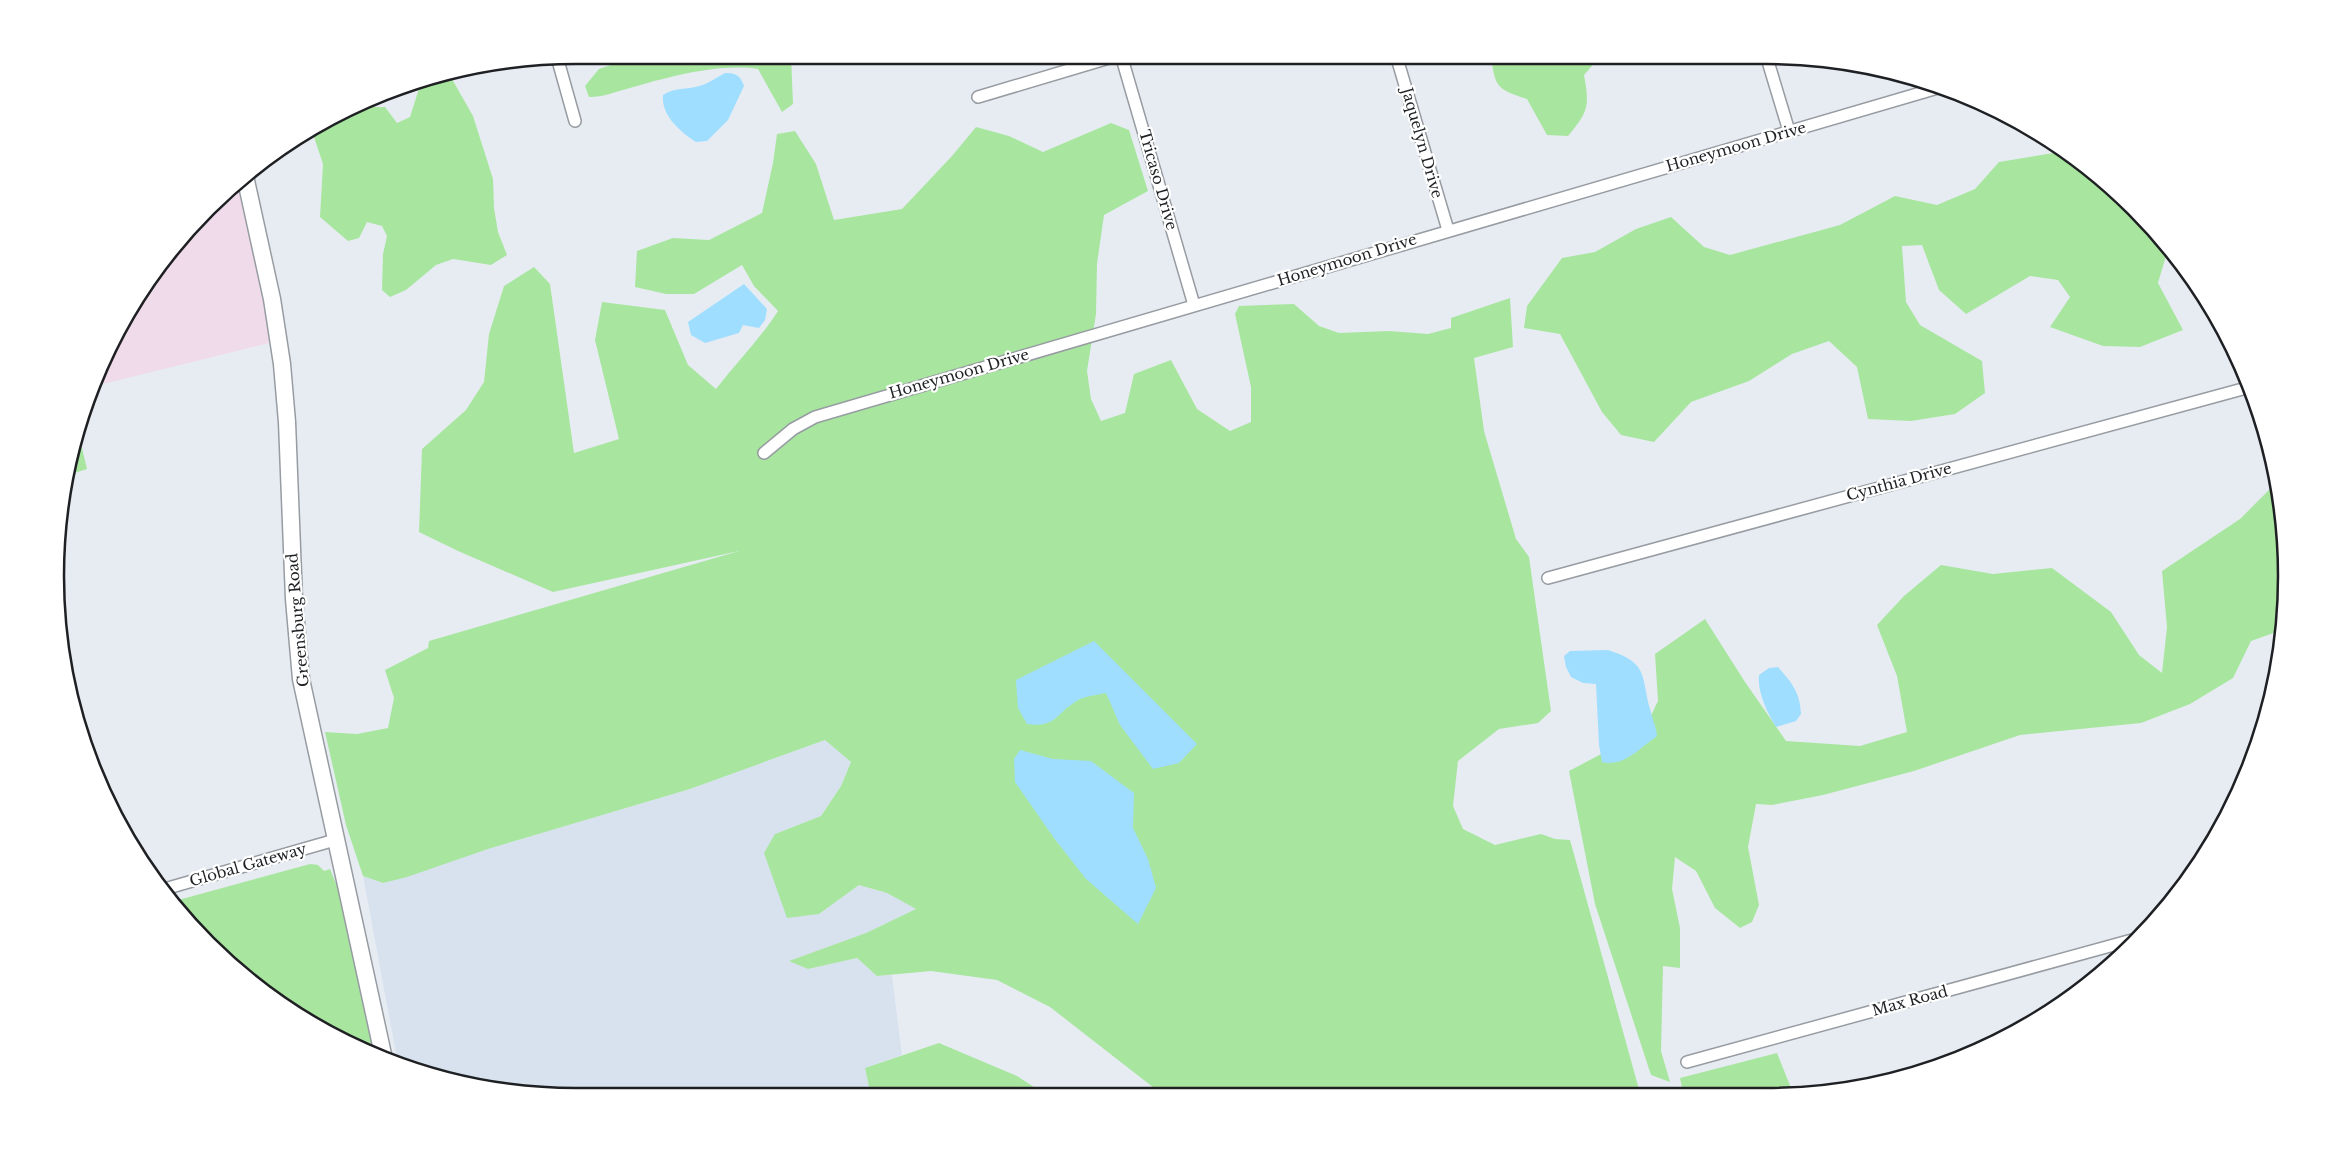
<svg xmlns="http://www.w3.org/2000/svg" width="2342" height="1152" font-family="'Libre Baskerville',serif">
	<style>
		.commercial { fill: #f0dbea }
		.built { fill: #d8e2ef }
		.green { fill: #a8e69f }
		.water { fill: #a0deff }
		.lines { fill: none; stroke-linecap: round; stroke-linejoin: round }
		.street-casing { stroke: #979ca2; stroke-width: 14 }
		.secondary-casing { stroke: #979ca2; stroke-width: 19 }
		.street { stroke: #fff; stroke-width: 11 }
		.secondary { stroke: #fff; stroke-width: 16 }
		.labels { text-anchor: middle; stroke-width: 4.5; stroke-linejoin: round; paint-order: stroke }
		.street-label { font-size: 15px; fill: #1e2023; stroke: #fff }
		.rim { fill: none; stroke: #1e2023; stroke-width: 2.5 }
	</style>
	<rect width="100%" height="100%" fill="#e7ecf3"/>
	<path class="commercial" d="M237 183 273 342 91 387 95 376 143 287 184 232Z"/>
	<path class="built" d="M825 740 851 762 841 786 821 816 775 834 819 914 859 885 887 893 917 909 866 933 790 961 808 969 857 958 877 976 892 975 902 1055 865 1068 871 1096 576 1097 474 1087 398 1064 363 876 383 883 488 849 690 789Z"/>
	<path class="green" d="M648 55H791L793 104 782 112 758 69C719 63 668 77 630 88 615 92 604 97 589 97L585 86 599 69 631 58Z
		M1491 55H1598L1599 58 1584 75C1590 107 1588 112 1568 136L1547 135 1527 99C1496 89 1495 87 1491 55Z
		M448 72 473 116 493 179 494 208 498 232 507 255 491 265 453 259 436 265 406 290 390 297 382 290 383 254 387 236 382 226 367 222 359 238 348 241 320 217 323 164 311 128 355 107H385L397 123 410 117 422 79Z
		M1111 123 1129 130 1148 191 1104 215 1097 264 1096 314 1087 371 1091 399 1101 421 1125 413 1134 374 1171 360 1197 409 1230 431 1251 422V387L1235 314 1239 306 1294 304 1319 326 1339 333 1389 331 1428 334 1451 328V318L1510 298 1513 347 1474 358 1484 431 1516 539 1529 557 1551 711 1538 723 1499 729 1458 761 1453 806 1463 829 1495 845 1541 834 1555 839 1570 840 1640 1093 1163 1095 1050 1007 997 980 931 971 877 976 857 958 808 969 789 961 866 933 916 909 887 893 859 885 819 914 787 918 764 853 775 834 821 816 841 786 851 762 825 740 690 789 488 849 407 877 383 883 363 876 346 825 325 732 357 734 388 728 394 698 385 670 428 648 429 641 739 551 553 592 458 551 419 532 422 449 466 410 484 382 489 334 504 286 534 267 550 284 574 453 619 439 595 340 602 302 665 310 688 365 716 389C737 362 760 339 778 311L754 286 742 265 694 294H666L635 287 637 251 673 238 709 240 762 213 773 163 777 134 795 131 816 164 834 220 902 209 952 156 976 127 1009 136 1043 152Z
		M2066 151 2135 208 2168 249 2158 283 2183 330 2140 347 2103 346 2050 327 2070 297 2058 280 2030 276 1966 314 1939 290 1922 245 1902 246 1906 302 1920 325 1982 361 1985 393 1955 414 1911 421 1868 419 1857 367 1829 341 1792 354 1749 381 1691 402 1654 442 1621 435 1602 412 1560 334 1524 328 1527 306 1562 258 1595 252 1636 229 1671 217 1704 247 1730 255 1840 225 1895 196 1937 205 1975 189 1999 162Z
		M78 431 87 469 65 476V474Z
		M2278 481 2287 576 2282 630 2251 641 2233 678 2190 704 2141 723 2020 735 1914 771 1823 795 1772 805 1756 804 1748 847 1759 905 1752 922 1740 928 1715 908 1696 871 1675 857 1672 889 1680 928V968L1663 966 1661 1051 1670 1082 1651 1075 1595 904 1569 771 1643 732 1658 701 1655 654 1705 619 1745 682 1786 741 1860 746 1907 732 1897 676 1877 625 1904 596 1941 565 1993 574 2052 568 2111 612 2139 655 2162 673 2167 627 2162 571 2240 519Z
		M310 864 318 865 324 871 330 869 341 896 374 1056 287 1009 232 968 171 902Z
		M939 1043 1017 1076 1046 1095 871 1096 865 1068Z
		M1777 1053 1793 1093H1683L1680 1078Z"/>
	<path class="water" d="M725 73C736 73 740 75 744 86L728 120 707 141 696 142C681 132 661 116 663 95 675 87 686 90 699 86 708 84 717 77 725 73Z
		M744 284 767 309 765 320 759 328 743 325 739 333 705 343 691 335 688 322Z
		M1094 641 1197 744 1179 763 1153 769 1120 725 1106 693C1097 695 1083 696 1075 702 1055 715 1055 728 1027 724L1018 708 1016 680Z
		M1608 650C1648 663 1641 674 1650 709 1652 718 1656 726 1657 736 1641 747 1623 768 1602 762L1599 745 1596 684 1583 683 1571 677 1566 667 1564 656 1570 651Z
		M1778 667C1792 683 1800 692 1801 714L1796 721 1776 727C1767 713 1757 691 1759 675L1769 668Z
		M1020 750 1053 759 1091 761 1134 793 1133 828 1148 859 1156 888 1138 924 1086 879 1054 838 1015 782 1014 759Z"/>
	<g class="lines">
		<g class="street-casing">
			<path id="street" d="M1121 55 1194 305
				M1396 55 1448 230
				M1766 55 1789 131
				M557 57 575 121
				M978 97 1119 55
				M764 453 793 429 815 417 1941 87
				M1548 578 2250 387
				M161 890 335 840
				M1687 1062 2132 940"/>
		</g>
		<g class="secondary-casing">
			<path id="secondary" d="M245 176 272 299 282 364 287 422 294 599 301 679 384 1059"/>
		</g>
		<use href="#street" class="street"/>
		<use href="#secondary" class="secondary"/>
	</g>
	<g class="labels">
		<g class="street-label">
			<text transform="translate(1422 143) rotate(74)" y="5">Jaquelyn Drive</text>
			<text transform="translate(1736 147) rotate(-16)" y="5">Honeymoon Drive</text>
			<text transform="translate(1158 180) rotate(74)" y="5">Tricaso Drive</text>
			<text transform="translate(1347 260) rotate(-17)" y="5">Honeymoon Drive</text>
			<text transform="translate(959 374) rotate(-16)" y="5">Honeymoon Drive</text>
			<text transform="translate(1899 482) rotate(-15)" y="5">Cynthia Drive</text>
			<text transform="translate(298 620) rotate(-95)" y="5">Greensburg Road</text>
			<text transform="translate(248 865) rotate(-16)" y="5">Global Gateway</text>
			<text transform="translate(1910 1001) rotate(-15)" y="5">Max Road</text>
		</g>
	</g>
	<path d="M0 0H2342V1152H0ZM576 64H1766A512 512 0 0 1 2278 576V576A512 512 0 0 1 1766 1088H576A512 512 0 0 1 64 576V576A512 512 0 0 1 576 64Z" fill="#fff" fill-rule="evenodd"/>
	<path class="rim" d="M576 64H1766A512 512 0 0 1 2278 576V576A512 512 0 0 1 1766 1088H576A512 512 0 0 1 64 576V576A512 512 0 0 1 576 64Z"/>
</svg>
